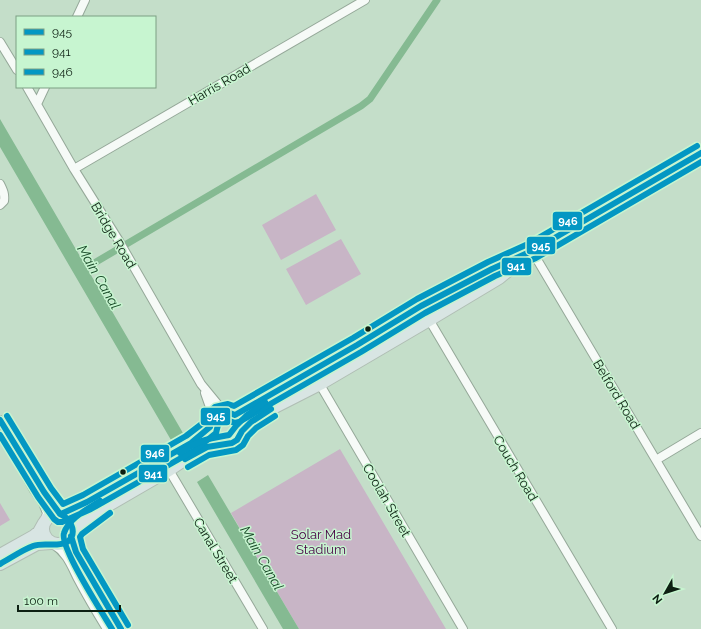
<svg xmlns="http://www.w3.org/2000/svg" width="701" height="629" font-family="Raleway,sans-serif">
	<style>
		.green { fill: #c8b5c6 }
		.water { fill: #85ba92 }
		.lines { fill: none; stroke-linecap: round; stroke-linejoin: round }
		.canal { stroke: #85ba92; stroke-width: 7 }
		.street-casing { stroke: #95a899; stroke-width: 10 }
		.primary-casing { stroke: #b0beb4; stroke-width: 14 }
		.street { stroke: #f6faf7; stroke-width: 8 }
		.primary { stroke: #d8e5e3; stroke-width: 12 }
		.bus-1-casing { stroke: #c7f5d0; stroke-width: 9 }
		.bus-2-casing { stroke: #c7f5d0; stroke-width: 9 }
		.bus-3-casing { stroke: #c7f5d0; stroke-width: 9 }
		.bus-1 { stroke: #0397c3; stroke-width: 6 }
		.bus-2 { stroke: #0397c3; stroke-width: 6 }
		.bus-3 { stroke: #0397c3; stroke-width: 6 }
		.bus-dot { fill: #0d1f12; stroke: #c7f5d0; stroke-width: 1.5 }
		.labels { text-anchor: middle; stroke-width: 3; stroke-linejoin: round; paint-order: stroke }
		.street-label { font-size: 13px; fill: #0d1f12; stroke: #c7f5d0 }
		.park-label { font-size: 13px; fill: #490046; stroke: #c7f5d0 }
		.water-label { font-size: 14px; font-style: italic; fill: #1b4b2a; stroke: #c7f5d0 }
		.line-badge { stroke: #c7f5d0; stroke-width: 1.5 }
		.badge-label { font-size: 11px; text-anchor: middle; font-weight: bold; fill: #fff }
	</style>
	<rect width="100%" height="100%" fill="#c4dec9"/>
	<path class="green" d="M316 194 336 230 281 260 262 225Z
		M341 239 361 274 306 305 286 269Z
		M340 449 446 629H299L231 513Z
		M0 503 10 520 0 526Z"/>
	<path class="water" d="M0 119 183 433 171 440 0 147Z
		M208 475 299 629H283L197 482Z"/>
	<g class="lines">
		<path class="canal" d="M96 262 361 106 370 99 437 0"/>
		<g class="street-casing">
			<path id="street" d="M77 17 85 0
				M0 42 17 70
				M27 87 74 169 119 241 201 384 224 412
				M37 104 45 87
				M74 169 365 0
				M0 184C3 190 5 194 4 201L0 205
				M532 251 701 536
				M421 306 612 629
				M312 371 463 629
				M205 393 212 413 211 421
				M0 420 44 492 60 514
				M10 447 34 490 43 503 47 513 45 520
				M656 460 701 433
				M169 470 263 629
				M71 536 76 552 121 629
				M53 544C67 553 71 565 78 579 87 596 97 613 107 629"/>
		</g>
		<g class="primary-casing">
			<path id="primary" d="M210 428a16 16 0 1 1 32 0a16 16 0 1 1-32 0Z
				M235 415 357 345 421 306 492 269 532 251 701 153
				M242 431 265 412 320 384 429 320 499 278 520 261
				M43 529a15 15 0 1 1 30 0a15 15 0 1 1-30 0Z
				M61 514 87 502 191 443 210 427
				M73 532 83 523 107 506 169 470 196 452 207 447 221 444
				M0 555 34 536 39 532 44 523
				M0 564 37 544 51 543"/>
		</g>
		<use href="#street" class="street"/>
		<use href="#primary" class="primary"/>
		<g class="bus-1-casing">
			<path id="bus-1" d="M0 420 44 492 60 514
				M185 459 207 447 232 443 237 440 242 431 251 422 271 409
				M61 514 87 502 191 443 210 427C212 414 224 410 235 415L357 345 421 306 492 269 532 251 701 153
				M71 536 76 552 121 629
				M0 564C11 558 22 550 33 546 44 542 55 547 65 543 79 536 72 519 60 514"/>
		</g>
		<g class="bus-2-casing">
			<path id="bus-2" d="M0 435 38 497 54 519 58 522H62L91 509 195 450 216 433 218 425 223 421 227 420 235 423 239 422 361 352 425 313 495 276 536 258 701 162
				M188 467 209 455 236 450 243 445 248 436 256 428 275 416
				M100 501C88 509 69 518 64 533 59 546 103 614 112 629"/>
		</g>
		<g class="bus-3-casing">
			<path id="bus-3" d="M7 416 51 488 63 504 83 495 186 436 203 423 205 416 215 407 228 404 234 406 353 338 417 299 488 262 528 244 697 146
				M180 453C199 440 207 439 229 435L236 426 246 416 265 402
				M110 513 82 534 80 537 83 549 128 625"/>
		</g>
		<use href="#bus-1" class="bus-1"/>
		<use href="#bus-2" class="bus-2"/>
		<use href="#bus-3" class="bus-3"/>
	</g>
	<g class="bus-dot">
		<circle cx="368" cy="329" r="3.5"/>
		<circle cx="123" cy="472" r="3.5"/>
	</g>
	<g class="labels">
		<g class="street-label">
			<text transform="translate(219 84) rotate(-30)" y="5">Harris Road</text>
			<text transform="translate(114 235) rotate(59)" y="5">Bridge Road</text>
			<text transform="translate(617 394) rotate(59)" y="5">Belford Road</text>
			<text transform="translate(516 468) rotate(59)" y="5">Couch Road</text>
			<text transform="translate(387 500) rotate(60)" y="5">Coolah Street</text>
			<text transform="translate(216 550) rotate(59)" y="5">Canal Street</text>
		</g>
		<g class="park-label">
			<text x="321" y="539">Solar Mad<tspan x="321" dy="15">Stadium</tspan></text>
		</g>
		<g class="water-label">
			<text transform="translate(99 277) rotate(60)" y="5">Main Canal</text>
			<text transform="translate(262 558) rotate(60)" y="5">Main Canal</text>
		</g>
	</g>
	<g class="line-badge">
		<rect x="552" y="211" width="31" height="20" rx="4" fill="#0397c3"/>
		<rect x="526" y="236" width="30" height="19" rx="4" fill="#0397c3"/>
		<rect x="501" y="257" width="31" height="19" rx="4" fill="#0397c3"/>
		<rect x="200" y="407" width="31" height="19" rx="4" fill="#0397c3"/>
		<rect x="140" y="444" width="30" height="19" rx="4" fill="#0397c3"/>
		<rect x="138" y="464" width="30" height="19" rx="4" fill="#0397c3"/>
	</g>
	<g class="badge-label">
		<text x="568" y="225">946</text>
		<text x="541" y="250">945</text>
		<text x="516" y="270">941</text>
		<text x="216" y="420">945</text>
		<text x="155" y="457">946</text>
		<text x="153" y="478">941</text>
	</g>
	<rect x="16" y="16" width="140" height="72" fill="#c7f5d0" stroke="#7d9f84"/>
	<rect x="24" y="29" width="20" height="6" fill="#0397c3" stroke="#7d9f84"/>
	<text x="52" y="36" font-size="12" fill="#0d1f12">945</text>
	<rect x="24" y="49" width="20" height="6" fill="#0397c3" stroke="#7d9f84"/>
	<text x="52" y="56" font-size="12" fill="#0d1f12">941</text>
	<rect x="24" y="69" width="20" height="6" fill="#0397c3" stroke="#7d9f84"/>
	<text x="52" y="76" font-size="12" fill="#0d1f12">946</text>
	<g transform="translate(665 593) rotate(231)" stroke="#c7f5d0" stroke-width="3" paint-order="stroke">
	<path d="M0-3L7 15L0 10L-7 15Z" fill="#0d1f12"/>
	<text y="-6" font-size="11" font-weight="bold" text-anchor="middle" fill="#0d1f12">N</text>
	</g>
	<path d="M18 605v6h102v-6" fill="none" stroke="#0d1f12" stroke-width="2"/>
	<text x="24" y="605" font-size="12" fill="#0d1f12" stroke="#c7f5d0" stroke-width="3" paint-order="stroke">100 m</text>
</svg>
